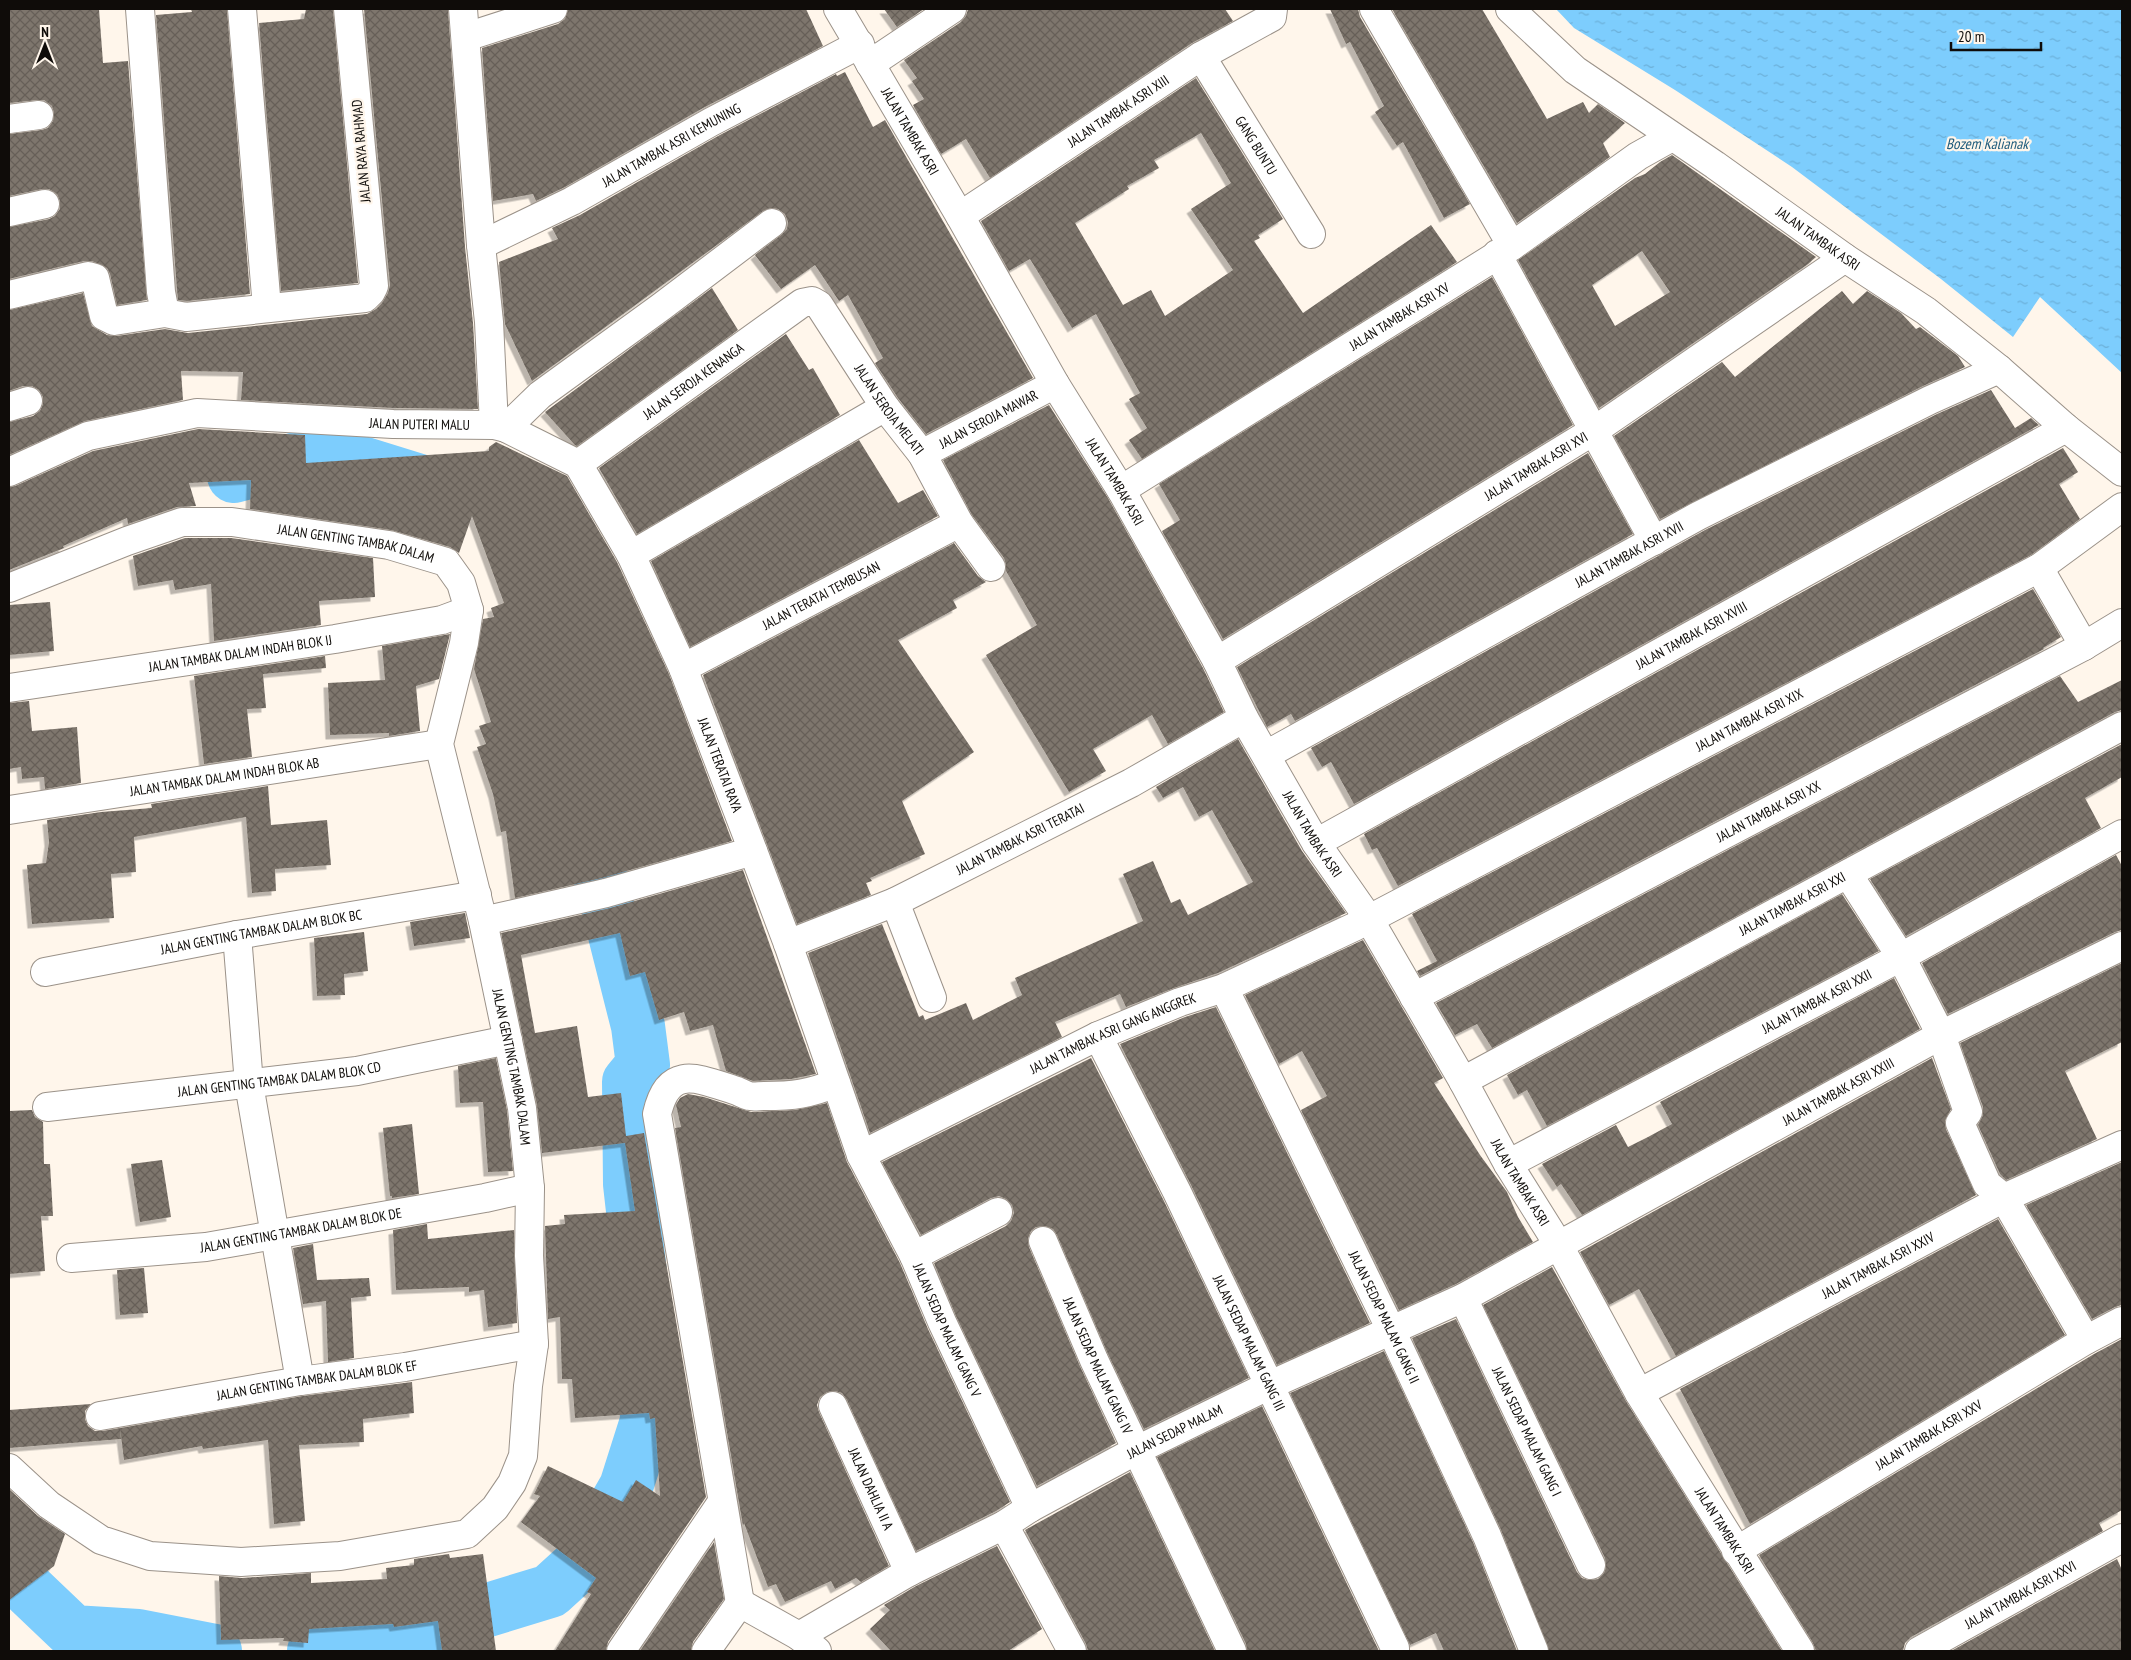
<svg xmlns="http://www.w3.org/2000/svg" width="2131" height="1660" font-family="'PT Sans Narrow',sans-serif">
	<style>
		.water { fill: url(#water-ripples) }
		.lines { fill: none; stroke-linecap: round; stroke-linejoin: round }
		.river { stroke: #7dcdfd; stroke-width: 54 }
		.building { fill: url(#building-cross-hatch); fill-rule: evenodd; filter: url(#shadow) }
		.minor-casing { stroke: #9b9289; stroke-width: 30 }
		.minor { stroke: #fff; stroke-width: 28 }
		.labels { text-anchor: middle; stroke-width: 4.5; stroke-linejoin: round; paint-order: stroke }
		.street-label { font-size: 14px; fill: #0f0c09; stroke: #fff6eb }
		.water-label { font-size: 15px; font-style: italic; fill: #215d7d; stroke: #fff6eb }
	</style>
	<defs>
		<pattern id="water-ripples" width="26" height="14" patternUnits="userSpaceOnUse" patternTransform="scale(1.25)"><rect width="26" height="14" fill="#7dcdfd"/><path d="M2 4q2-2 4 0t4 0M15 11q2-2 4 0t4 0" fill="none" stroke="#6bafd8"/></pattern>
		<pattern id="building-cross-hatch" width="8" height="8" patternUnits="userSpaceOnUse" patternTransform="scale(1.25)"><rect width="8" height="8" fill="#7e766d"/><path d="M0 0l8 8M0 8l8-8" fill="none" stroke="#665f58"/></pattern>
		<filter id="shadow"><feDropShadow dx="-4.5" dy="4.5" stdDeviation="0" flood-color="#0004"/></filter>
	</defs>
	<rect width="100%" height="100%" fill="#fff6eb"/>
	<path class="water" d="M1556 9H2122V373L2040 297 2013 337 1941 279 1792 167 1675 90 1574 28Z"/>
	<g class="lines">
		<path class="river" d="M234 476 304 457 352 460 423 482
			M9 1571 73 1632 138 1636 215 1651
			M314 1651 442 1624 550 1591 584 1560 626 1487 647 1421 645 1318 630 1184 629 1082 643 1065 638 1026 594 852V833"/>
	</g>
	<path class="building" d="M10 9H99L103 63 128 61 147 300 117 305 110 274 107 268 92 261H84L9 279V227L49 219 55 216 60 209V201L57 194 49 189H42L9 196V134L41 130 48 128 53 121 54 113 52 106 44 100H37L9 103Z
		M191 9H227L250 294 187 301 178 300 177 290 156 15 192 12Z
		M306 9H333L358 283 281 291 259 23 304 19Z
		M364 9H448L465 247 473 323 478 409 394 408 241 400 243 372 181 371 183 400 85 421 9 455V422L33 416 40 411 43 404V397L39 390 32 386H23L9 391V310L83 293 92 326 107 335 116 336 165 329 188 333 367 314 376 309 382 303 388 293 390 285Z
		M568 9H806L823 46 703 108 565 187 536 201 533 194 493 201 482 48 558 24 565 19Z
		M884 9H924L897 27Z
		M968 9H1225L1233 21 1192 43 990 178 966 139 941 154 913 105 924 99 912 81 917 78 904 60 961 22 966 16Z
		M1330 9H1358L1360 17 1470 204 1444 218 1403 142 1397 146 1375 112 1384 106 1350 42 1346 44Z
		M1392 9H1482L1547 119 1583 102 1589 113 1598 104 1625 123 1603 143 1610 157 1517 223Z
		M845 72 873 127 885 120 1033 378 926 434 898 398 875 363 883 358 848 295 839 301 815 265 781 289 755 255 781 235 787 229 788 222 785 214 778 209 771 208 763 211 532 381 505 324 499 262 558 239 552 228 580 215 718 136 836 74 837 76Z
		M1196 78 1283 219 1258 235 1260 238 1254 241 1303 313 1431 225 1457 262 1142 459 1129 440 1147 428 1129 399 1140 393 1096 314 1072 328 1030 259 1009 271 981 221ZM1201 133 1231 183 1191 209 1233 270 1165 316 1151 290 1123 305 1075 223 1129 189 1127 186 1159 168 1154 160Z
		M1672 155 1816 257 1808 264 1599 408 1518 260 1635 178 1645 174 1660 162ZM1642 251 1670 292 1615 326 1592 285Z
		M1492 277 1573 425 1223 639 1162 531 1180 520 1159 484Z
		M712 288 738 330 577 446 575 445 545 412Z
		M1842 291 1853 304 1867 291 1901 313 1916 329 1920 327 1958 356 1965 367 1923 386 1660 519 1614 436 1722 362 1735 377Z
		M786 334 809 370 813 368 840 415 637 534 599 468Z
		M1991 390 2015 428 2031 418 2039 425 1354 804 1331 762 1322 767 1311 748 1705 530 1937 414Z
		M1049 405 1108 498 1203 668 1224 712 1168 744 1152 715 1093 749 1106 771 1069 792 986 655 1037 625 1006 571V565L1004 558 972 515 943 460Z
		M198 429 305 435 306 463 489 451V447L496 442 567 476 617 562 669 674 732 841 602 878 515 898 506 831 501 832 493 794 477 747 486 744 479 726 491 722 474 669 483 619 494 617 491 608 504 603 472 516 459 553 450 547 391 530 250 509 251 480 189 483 196 506 177 507 128 524 127 518 63 546 64 548 9 570V487L15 486 93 451Z
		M859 440 898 503 923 490 938 516 690 647 651 561Z
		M2063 448 2078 472 2059 484 2080 519 2031 555 1398 886 1377 848 1372 850 1364 834Z
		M1588 453 1633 534 1295 721 1291 714 1267 727 1237 667Z
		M185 538H231L373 558 375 597 319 601 321 625 214 641 211 584 175 590 173 580 138 586 133 556Z
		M954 543 978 576 986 582 953 600 957 608 898 640 974 752 902 801 925 854 870 878 872 881 866 883 871 895 797 924 703 675Z
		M2033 589 2061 637 2043 648 2044 649 1420 976 1417 971 1437 961 1412 914Z
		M50 602 54 651 9 655V605Z
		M450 634 439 679 416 686 420 731 389 736V733L330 735 328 683 385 680 382 646Z
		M325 656 326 668 263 674 266 708 247 709 252 757 204 764 194 676Z
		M2060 676 2078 702 2122 680V710L2115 712 1492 1048 1477 1024 1455 1035 1436 1003Z
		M29 701 32 731 77 727 81 783 45 789 44 777 22 779 21 767 9 769V703Z
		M1238 739 1302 851 1346 913 1218 973 1174 988 1126 1007 1120 994 1055 1022 1062 1037 870 1133 808 953 882 924 919 1017 923 1015 925 1020 966 1003 973 1020 1022 995 1015 978 1143 921 1123 874 1153 861 1171 903 1180 899 1188 915 1253 882 1212 810 1199 817 1183 787 1163 798 1156 787Z
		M2122 744V777L2085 798 2101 828 1906 936 1870 879Z
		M268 786 271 825 327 820 331 865 275 869 276 891 252 893 246 817 134 837 136 872 111 874 114 918 32 924 27 865 46 863 49 842 47 820 101 812 152 808 151 804Z
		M2116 855 2122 866V930L2115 932 1948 1014 1922 963Z
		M743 870 816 1074 791 1079 753 1081 726 1071 713 1025 690 1031 684 1012 659 1020 645 972 630 976 620 933 521 955 535 1033 577 1026 588 1097 621 1093 626 1136 644 1133 706 1497 608 1642 606 1651H555L591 1594 587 1592 596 1578 521 1522 540 1496 534 1494 548 1466 623 1502 636 1480 660 1496 655 1418 650 1419 649 1413 575 1418 572 1379H562L560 1317 548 1319 545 1226 565 1224 564 1215 635 1211 625 1143 542 1153 537 1105 501 933 610 908Z
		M1842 894 1879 951 1547 1126 1527 1090 1518 1095 1507 1075Z
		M465 913 470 938 414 946 410 922Z
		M364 932 368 971 344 974 345 995 317 996 314 938Z
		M1363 940 1443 1078 1434 1083 1480 1155 1507 1192 1518 1217 1533 1242 1456 1284 1399 1310 1301 1110 1327 1096 1302 1051 1279 1064 1245 995Z
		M2122 963V1042L2065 1071 2097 1139 2006 1180 2000 1174 1978 1125 1983 1115V1107L1960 1043Z
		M1894 978 1920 1029 1582 1215 1561 1184 1557 1187 1542 1164 1616 1125 1628 1147 1648 1137 1672 1124 1660 1102Z
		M1216 1007 1370 1323 1277 1365 1191 1185 1120 1044 1185 1017Z
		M496 1058 507 1110 513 1171 488 1172 483 1102 460 1103 458 1066Z
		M1091 1058 1163 1199 1249 1378 1144 1429 1108 1354 1057 1235 1053 1229 1045 1226 1036 1227 1031 1231 1028 1239 1029 1247 1080 1366 1116 1443 1037 1486 956 1316 934 1263 1006 1226 1011 1221 1014 1213 1012 1205 1006 1199 999 1196 991 1198 921 1235 882 1162Z
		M1932 1058 1951 1109 1945 1121 1946 1129 1976 1195 1676 1356 1639 1289 1609 1305 1580 1252Z
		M688 1094 704 1097 751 1112 795 1110 827 1103 847 1162 900 1263 928 1329 1010 1502 996 1511 916 1551 847 1400 842 1393 835 1391 827 1392 820 1397 817 1405 819 1412 889 1566 861 1582 856 1578 835 1589 831 1581 785 1602 776 1584 768 1587 744 1523 743 1526 675 1128 681 1127 676 1105 680 1098Z
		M32 1110 35 1117 43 1122 44 1164H50L53 1216H41L45 1271 9 1274V1111Z
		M412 1124 419 1194 392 1198V1196H390L383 1128Z
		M162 1160 171 1217 140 1222 131 1164Z
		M2122 1162V1305L2115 1307 2092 1319 2026 1205Z
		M1998 1219 2065 1335 1750 1524 1680 1389Z
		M427 1224 428 1239 514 1230 517 1323 488 1327 484 1290 469 1292V1287L396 1290 393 1230Z
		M313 1244 317 1280 369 1278 371 1296 351 1298 354 1358 328 1362 326 1301 303 1304 293 1248Z
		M1552 1267 1626 1401 1782 1651H1549L1501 1530 1412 1338 1456 1319 1577 1572 1582 1578 1589 1580 1598 1579 1604 1573 1606 1567 1605 1558 1483 1305Z
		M144 1268 148 1313 120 1315 117 1270Z
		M2122 1339V1510L2099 1523 2103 1531 1911 1637 1905 1643 1903 1651H1816L1813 1643 1759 1555 2094 1354Z
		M1384 1351 1473 1542 1517 1651H1444L1436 1633 1410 1645 1290 1393Z
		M412 1382 414 1413 363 1419 364 1442 299 1445 305 1521 274 1524 268 1440 203 1449 202 1446 124 1460 120 1428 302 1396Z
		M91 1404 85 1411V1419L88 1426 95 1431H102L120 1428 121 1439 9 1448V1410Z
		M1262 1406 1379 1651H1247L1246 1644 1157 1457Z
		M1130 1472 1215 1651H1088L1086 1644 1025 1530Z
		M9 1489 38 1516 65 1534 54 1566 9 1600Z
		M714 1542 724 1599 693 1642 691 1651H640Z
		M997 1546 1042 1629 1008 1651H891L870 1629 890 1610 884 1605 916 1586Z
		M449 1554 450 1558 483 1554 496 1651H442L438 1621 394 1627 393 1624 309 1629 308 1643 283 1641 284 1638 221 1640 219 1576 242 1578 311 1573V1583L387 1579 386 1568 414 1565V1559Z
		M2117 1559 2122 1570V1651H1951Z"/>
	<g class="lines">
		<g class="minor-casing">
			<g id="minor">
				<path d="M140 9 161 292 165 313"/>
				<path d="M242 9 267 308"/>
				<path d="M463 9 481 245 489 322 494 425"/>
				<path id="s1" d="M838 9 960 216 1055 384 1121 490 1217 661 1244 718 1316 843 1369 919 1463 1081 1508 1164 1558 1244 1639 1393 1800 1651"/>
				<path d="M1374 9 1512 246"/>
				<path id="s2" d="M1510 9 1575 70 1715 165 1845 258 1926 311 1999 369 2066 428 2122 472"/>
				<path d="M466 37 553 9"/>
				<path id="s3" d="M1201 56 1311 234"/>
				<path d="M870 64 952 9"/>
				<path d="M9 119 39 115"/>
				<path d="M9 212 45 204"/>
				<path id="s4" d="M960 216 1201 56 1272 17 1273 9"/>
				<path id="s5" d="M481 245 572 201 711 122 860 44"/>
				<path d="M1497 254 1654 541"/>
				<path d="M9 295 88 276 95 278 104 316 114 321 165 313 186 317 365 298 371 292 374 286 348 9"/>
				<path d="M9 407 28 401"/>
				<path id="s6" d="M506 428 578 464 631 555 683 668 753 851 788 944 861 1155 914 1256 942 1322 1030 1508"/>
				<path id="s7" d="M922 454 1055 384"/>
				<path id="s8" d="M578 464 802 303 812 301 819 305 885 407 922 454 959 523 991 567"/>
				<path id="s9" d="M9 472 88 436 197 413 393 424 494 425 506 428 540 395 661 307 772 223"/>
				<path id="s10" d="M1121 490 1512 246 1638 156 1672 137"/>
				<path d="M631 555 885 407"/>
				<path d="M2039 568 2084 646"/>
				<path id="s11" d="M9 588 127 541 182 522H232L389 545 446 562 461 583 469 610 464 643 439 744 483 921 522 1108 530 1188 529 1256 534 1344 528 1386 523 1456 512 1483 495 1508 467 1534 340 1556 241 1562 150 1556 101 1540 49 1505 9 1468"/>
				<path id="s12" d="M1217 661 1595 430 1845 258"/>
				<path id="s13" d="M683 668 959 523"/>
				<path id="s14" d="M9 688 335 639 442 620 469 610"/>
				<path id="s15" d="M1266 755 1698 516 1930 400 1999 369"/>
				<path id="s16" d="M9 810 439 744"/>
				<path id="s17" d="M1316 843 2066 428"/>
				<path d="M1848 874 1901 957 1941 1035 1968 1112 1960 1123 1987 1184 2004 1198 2086 1340"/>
				<path d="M895 902 932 998"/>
				<path d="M483 921 606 893 753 851"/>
				<path d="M237 935 249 1084 300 1381"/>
				<path id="s18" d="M788 944 895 902 1131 783 1244 718"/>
				<path id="s19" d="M45 972 237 935 477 895"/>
				<path id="s20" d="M1224 988 1391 1330 1487 1536 1534 1651"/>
				<path id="s21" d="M1414 997 2084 646 2122 623"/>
				<path id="s22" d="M1098 1036 1177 1192 1395 1648V1651"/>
				<path id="s23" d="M1463 1081 2122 726"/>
				<path id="s24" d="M47 1107 357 1071 508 1040"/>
				<path id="s25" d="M861 1155 1098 1036 1180 1002 1224 988 1354 927 2039 568 2122 507"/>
				<path id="s26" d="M1508 1164 1901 957 2122 834"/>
				<path id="s27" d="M1043 1241 1094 1360 1232 1651"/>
				<path d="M914 1256 998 1212"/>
				<path id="s28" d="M71 1258 206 1247 485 1198 530 1188"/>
				<path id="s29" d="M1463 1298 1591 1565"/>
				<path id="s30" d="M1639 1393 2004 1198 2122 1145"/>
				<path id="s31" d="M833 1406 909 1572"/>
				<path id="s32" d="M100 1416 300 1381 405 1367 534 1344"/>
				<path d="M1004 1525 1072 1651"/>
				<path id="s33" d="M1736 1551 2086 1340 2122 1321"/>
				<path d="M740 1603 657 1114C668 1064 697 1078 734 1090 739 1091 744 1095 749 1096 753 1097 759 1096 764 1096 794 1096 809 1094 836 1083"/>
				<path d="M740 1603 799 1636 817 1651"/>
				<path id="s34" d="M799 1636 909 1572 1004 1525 1030 1508 1137 1450 1270 1385 1463 1298 1941 1035 2122 946"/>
				<path d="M621 1651 722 1502"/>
				<path d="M706 1651 740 1603"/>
				<path id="s35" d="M1919 1651 2122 1538"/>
			</g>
		</g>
		<use href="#minor" class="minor"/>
	</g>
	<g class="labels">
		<g class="street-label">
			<text dy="5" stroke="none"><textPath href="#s4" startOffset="190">JALAN TAMBAK ASRI XIII</textPath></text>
			<text dy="5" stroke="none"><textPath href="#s1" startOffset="142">JALAN TAMBAK ASRI</textPath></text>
			<text dy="5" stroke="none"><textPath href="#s3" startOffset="105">GANG BUNTU</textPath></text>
			<text dy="5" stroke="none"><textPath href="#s5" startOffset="215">JALAN TAMBAK ASRI KEMUNING</textPath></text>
			<text transform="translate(361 151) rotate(-95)" y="5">JALAN RAYA RAHMAD</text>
			<text dy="5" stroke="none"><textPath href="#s2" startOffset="385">JALAN TAMBAK ASRI</textPath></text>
			<text dy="5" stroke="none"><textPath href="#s10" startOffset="328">JALAN TAMBAK ASRI XV</textPath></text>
			<text dy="5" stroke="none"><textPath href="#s8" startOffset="142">JALAN SEROJA KENANGA</textPath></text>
			<text dy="5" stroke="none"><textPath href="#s8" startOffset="420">JALAN SEROJA MELATI</textPath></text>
			<text dy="5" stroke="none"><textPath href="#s7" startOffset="75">JALAN SEROJA MAWAR</textPath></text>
			<text dy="5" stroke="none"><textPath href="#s9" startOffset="421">JALAN PUTERI MALU</textPath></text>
			<text dy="5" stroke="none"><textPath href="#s12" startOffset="374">JALAN TAMBAK ASRI XVI</textPath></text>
			<text dy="5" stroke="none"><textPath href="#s1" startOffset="548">JALAN TAMBAK ASRI</textPath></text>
			<text dy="5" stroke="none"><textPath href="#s11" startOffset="361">JALAN GENTING TAMBAK DALAM</textPath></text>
			<text dy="5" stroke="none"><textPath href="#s15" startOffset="415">JALAN TAMBAK ASRI XVII</textPath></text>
			<text dy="5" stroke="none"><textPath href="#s13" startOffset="156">JALAN TERATAI TEMBUSAN</textPath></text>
			<text dy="5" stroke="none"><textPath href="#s17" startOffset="429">JALAN TAMBAK ASRI XVIII</textPath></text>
			<text dy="5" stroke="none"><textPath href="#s14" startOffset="234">JALAN TAMBAK DALAM INDAH BLOK IJ</textPath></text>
			<text dy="5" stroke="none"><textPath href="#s25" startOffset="990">JALAN TAMBAK ASRI XIX</textPath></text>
			<text dy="5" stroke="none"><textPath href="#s6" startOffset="414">JALAN TERATAI RAYA</textPath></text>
			<text dy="5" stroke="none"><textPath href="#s16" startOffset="218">JALAN TAMBAK DALAM INDAH BLOK AB</textPath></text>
			<text dy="5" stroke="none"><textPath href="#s21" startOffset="400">JALAN TAMBAK ASRI XX</textPath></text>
			<text dy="5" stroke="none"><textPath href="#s1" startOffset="952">JALAN TAMBAK ASRI</textPath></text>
			<text dy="5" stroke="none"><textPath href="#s18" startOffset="255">JALAN TAMBAK ASRI TERATAI</textPath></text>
			<text dy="5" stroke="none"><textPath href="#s23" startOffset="374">JALAN TAMBAK ASRI XXI</textPath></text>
			<text dy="5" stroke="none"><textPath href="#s19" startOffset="220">JALAN GENTING TAMBAK DALAM BLOK BC</textPath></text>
			<text dy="5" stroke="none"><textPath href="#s26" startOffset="349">JALAN TAMBAK ASRI XXII</textPath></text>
			<text dy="5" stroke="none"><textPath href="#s25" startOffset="280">JALAN TAMBAK ASRI GANG ANGGREK</textPath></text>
			<text dy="5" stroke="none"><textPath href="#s11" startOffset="976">JALAN GENTING TAMBAK DALAM</textPath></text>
			<text dy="5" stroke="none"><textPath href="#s24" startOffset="234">JALAN GENTING TAMBAK DALAM BLOK CD</textPath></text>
			<text dy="5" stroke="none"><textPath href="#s34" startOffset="1174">JALAN TAMBAK ASRI XXIII</textPath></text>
			<text dy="5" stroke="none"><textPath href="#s1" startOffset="1358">JALAN TAMBAK ASRI</textPath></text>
			<text dy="5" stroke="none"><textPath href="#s28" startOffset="232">JALAN GENTING TAMBAK DALAM BLOK DE</textPath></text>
			<text dy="5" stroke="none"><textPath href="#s30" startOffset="271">JALAN TAMBAK ASRI XXIV</textPath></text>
			<text dy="5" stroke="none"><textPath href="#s20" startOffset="366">JALAN SEDAP MALAM GANG II</textPath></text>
			<text dy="5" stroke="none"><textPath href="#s6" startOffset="1024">JALAN SEDAP MALAM GANG V</textPath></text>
			<text dy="5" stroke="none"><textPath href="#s22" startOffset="342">JALAN SEDAP MALAM GANG III</textPath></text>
			<text dy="5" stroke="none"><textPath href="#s27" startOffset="136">JALAN SEDAP MALAM GANG IV</textPath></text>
			<text dy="5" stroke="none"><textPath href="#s32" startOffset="220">JALAN GENTING TAMBAK DALAM BLOK EF</textPath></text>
			<text dy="5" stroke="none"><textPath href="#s34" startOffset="428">JALAN SEDAP MALAM</textPath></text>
			<text dy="5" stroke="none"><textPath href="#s29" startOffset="148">JALAN SEDAP MALAM GANG I</textPath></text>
			<text dy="5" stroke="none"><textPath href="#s33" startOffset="225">JALAN TAMBAK ASRI XXV</textPath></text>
			<text dy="5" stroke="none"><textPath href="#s31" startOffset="91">JALAN DAHLIA II A</textPath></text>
			<text dy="5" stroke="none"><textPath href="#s1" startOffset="1762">JALAN TAMBAK ASRI</textPath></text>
			<text dy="5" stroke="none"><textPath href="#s35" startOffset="116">JALAN TAMBAK ASRI XXVI</textPath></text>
		</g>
		<g class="water-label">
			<text x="1987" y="149">Bozem Kalianak</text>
		</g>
	</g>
	<rect width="2131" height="1660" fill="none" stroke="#0f0c09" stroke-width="20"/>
	<g transform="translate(45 45)" stroke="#fff6eb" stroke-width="4" paint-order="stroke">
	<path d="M0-4L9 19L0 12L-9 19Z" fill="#0f0c09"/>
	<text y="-8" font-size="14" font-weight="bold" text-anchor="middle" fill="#0f0c09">N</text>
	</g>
	<path d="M1951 42v8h90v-8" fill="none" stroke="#0f0c09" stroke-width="2.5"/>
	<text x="1958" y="42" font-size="15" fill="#0f0c09" stroke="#fff6eb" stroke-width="4" paint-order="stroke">20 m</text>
</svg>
